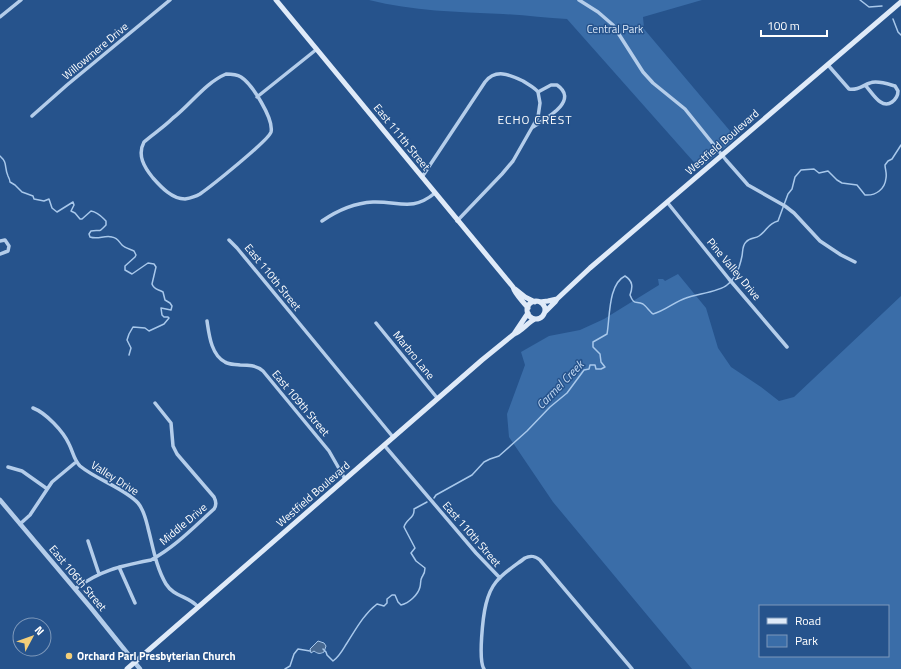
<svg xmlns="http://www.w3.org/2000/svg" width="901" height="669" font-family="'Titillium Web',sans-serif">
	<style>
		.green { fill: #3a6da8; fill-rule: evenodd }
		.water { fill: #486991; stroke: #a8c8eb }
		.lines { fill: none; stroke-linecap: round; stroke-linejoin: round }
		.stream { stroke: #a8c8eb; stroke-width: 1.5 }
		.minor { stroke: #b4cdea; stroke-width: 3.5 }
		.tertiary { stroke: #b4cdea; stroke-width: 4.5 }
		.secondary { stroke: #dfeaf8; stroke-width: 5 }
		.poi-dot { fill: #f4cf79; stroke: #26538c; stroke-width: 1.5 }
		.labels { text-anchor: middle; stroke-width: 3; stroke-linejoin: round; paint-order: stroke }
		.park-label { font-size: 11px; fill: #d8e7f8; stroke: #26538c }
		.street-label { font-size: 11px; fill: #fff; stroke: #26538c }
		.poi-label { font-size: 11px; font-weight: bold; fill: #fff; stroke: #26538c; text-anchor: start }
		.neighbourhood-label { font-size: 12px; letter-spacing: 1px; fill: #fff; stroke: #26538c }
		.water-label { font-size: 12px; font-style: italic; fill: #c0d7f1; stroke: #26538c }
	</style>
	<rect width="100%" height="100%" fill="#26538c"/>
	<path class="green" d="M369 0H702L643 17 644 29 736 138 700 169 567 19C546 18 524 15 503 14 457 12 413 11 369 0Z
		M678 274 706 308 718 348 731 367 761 387 779 401 794 397 901 296V669H692L553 502 509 437 507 414 525 365 521 352 549 336 580 330 604 319 659 285 658 279H663L665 281ZM760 606H888V656H760Z"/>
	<path class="water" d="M318 641 324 643 326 646 324 652C320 654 318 654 314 651L311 653 310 649Z"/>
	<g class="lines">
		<path class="stream" d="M860 0 869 7 882 6
			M893 19 898 32 901 35
			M0 156C8 163 4 167 8 176 9 178 10 180 10 182L15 185 22 192 33 196 34 199 44 201 49 199 52 208 57 212 73 202 74 205 71 211 75 213 80 219H82L91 211C98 212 102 217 106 221V225C97 234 102 229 91 231L89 234 90 237C98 240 104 235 112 237 118 238 119 242 122 245 125 248 130 249 134 251L136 255 135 257 125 266V270L132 274 148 263 154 264 156 267 152 284C154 290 158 289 163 292L165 300 170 303 172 306 171 310 161 308 162 315 164 317H168L169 318 164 324 149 331 145 328 133 327 129 334 127 340 131 348 129 355
			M434 498 436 495 472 475 484 462 490 459 499 456 527 431 550 407 567 393 584 370 589 369 590 365H595L596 369H601L605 367 601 362 600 354 593 347V342L607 334C610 318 608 284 625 276 633 281 633 287 630 295 634 305 635 301 643 304 646 306 650 312 653 314 665 311 674 302 686 298 696 294 719 292 727 285 735 279 740 266 742 256 743 251 742 246 746 242 750 237 755 239 759 236 768 230 767 224 778 221L788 194 792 189 795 177 801 170 814 169 819 173 828 171 837 180 842 183 857 185 865 195C876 196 885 189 886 178 887 173 885 169 885 165L888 161 892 159 901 145
			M323 649 326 652 327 655 333 661C340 656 343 649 347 643 356 629 364 614 377 604L384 606 387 603V599L392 595H395L398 602 401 605C409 603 418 595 420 587 421 584 420 580 422 577 424 574 425 573 425 568L416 561 411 553 415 548 404 527C406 519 415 518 414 509L427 502
			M285 669 290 666 294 654 298 649 310 651"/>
		<path class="minor" d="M579 0 598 12 613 25 643 72 653 83 685 109 726 160 748 185 785 206 794 213 820 241 841 255 855 262
			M0 17 21 0
			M828 65 849 89C858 91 863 85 870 83 877 80 888 84 895 86L898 91C898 96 896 99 892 102 881 110 872 92 865 85
			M226 74C231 74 236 74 241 77 252 84 274 119 271 132 268 141 210 187 200 194 195 197 191 198 185 199 172 199 161 187 153 178 144 167 137 155 144 142 153 134 164 127 173 118 191 104 205 83 226 74Z
			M257 97 317 49
			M32 116 67 85 170 0
			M533 127C545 119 580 101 557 85H551L538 92
			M422 177 485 82C496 68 510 75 523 81 529 85 534 87 538 92
			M667 202 729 279 787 347
			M322 221C338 210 354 203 373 202 399 201 412 212 435 193
			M457 221 502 174 513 161 538 117 540 103 538 92
			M229 240 237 248 393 437
			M0 241 5 240 9 246 8 251 0 254
			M207 321C209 334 211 355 225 362 229 365 235 364 240 365 248 365 256 365 263 371L329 451 345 479
			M376 323 438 399
			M33 408C46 413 63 431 69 444 73 452 74 460 80 466 97 480 124 488 138 503 144 510 146 520 148 528 153 547 156 567 166 584 174 597 189 596 198 607
			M384 445 476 553 500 578
			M8 467 22 471 46 488
			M20 524 30 515 52 482 76 462
			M88 541 99 574
			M119 567 135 603
			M75 589C100 570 121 566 151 560 175 547 194 527 214 509 217 505 216 501 214 497L177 454 173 446 171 423 155 403
			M484 669C478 660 483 616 486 604 488 596 491 588 496 582 504 572 516 565 525 558 531 555 535 556 540 560L632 669"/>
		<path class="tertiary" d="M0 500 91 608 140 669"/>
		<path class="secondary" d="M276 0 513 287C515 295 523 301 528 308
			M515 289 525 297 535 302
			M527 310a9 9 0 1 1 18 0a9 9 0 1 1-18 0Z
			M540 302 548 301 557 299
			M545 312 555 302 557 299 590 268 901 2
			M514 334 528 313
			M127 669 482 360 514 334C522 331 527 323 535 319"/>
	</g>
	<circle class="poi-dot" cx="69" cy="656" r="4"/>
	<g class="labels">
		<g class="park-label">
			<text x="615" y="33">Central Park</text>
		</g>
		<g class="street-label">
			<text transform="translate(95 51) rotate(-40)" y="4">Willowmere Drive</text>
			<text transform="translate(402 137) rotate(51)" y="4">East 111th Street</text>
			<text transform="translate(722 142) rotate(-41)" y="4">Westfield Boulevard</text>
			<text transform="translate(734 269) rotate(50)" y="4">Pine Valley Drive</text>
			<text transform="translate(273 277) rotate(51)" y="4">East 110th Street</text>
			<text transform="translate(414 355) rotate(51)" y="4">Marbro Lane</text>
			<text transform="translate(301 403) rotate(50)" y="4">East 109th Street</text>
			<text transform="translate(115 478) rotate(32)" y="4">Valley Drive</text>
			<text transform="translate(313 494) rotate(-41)" y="4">Westfield Boulevard</text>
			<text transform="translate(183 524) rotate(-40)" y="4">Middle Drive</text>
			<text transform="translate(472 534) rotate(49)" y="4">East 110th Street</text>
			<text transform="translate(78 578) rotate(50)" y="4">East 106th Street</text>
		</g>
		<g class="poi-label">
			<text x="77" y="660">Orchard Parl Presbyterian Church</text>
		</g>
		<g class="neighbourhood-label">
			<text x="535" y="124">ECHO CREST</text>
		</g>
		<g class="water-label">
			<text transform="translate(560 385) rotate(-46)" y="4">Carmel Creek</text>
		</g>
	</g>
	<rect x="759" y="605" width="130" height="52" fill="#26538c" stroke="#7d98ba"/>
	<rect x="767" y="618" width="20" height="6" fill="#dfeaf8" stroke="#7d98ba"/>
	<text x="795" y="625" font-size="12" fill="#ffffff">Road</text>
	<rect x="767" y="635" width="20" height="12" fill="#3a6da8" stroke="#7d98ba"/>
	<text x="795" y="645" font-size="12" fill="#ffffff">Park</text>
	<g transform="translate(32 637) rotate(49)"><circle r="19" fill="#26538c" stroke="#7d98ba"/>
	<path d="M0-3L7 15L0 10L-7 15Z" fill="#f4cf79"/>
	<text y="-6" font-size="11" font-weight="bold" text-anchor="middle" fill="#ffffff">N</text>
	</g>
	<path d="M761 30v6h66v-6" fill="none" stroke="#ffffff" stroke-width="2"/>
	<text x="767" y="30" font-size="12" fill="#ffffff" stroke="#26538c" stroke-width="3" paint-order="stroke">100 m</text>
</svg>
